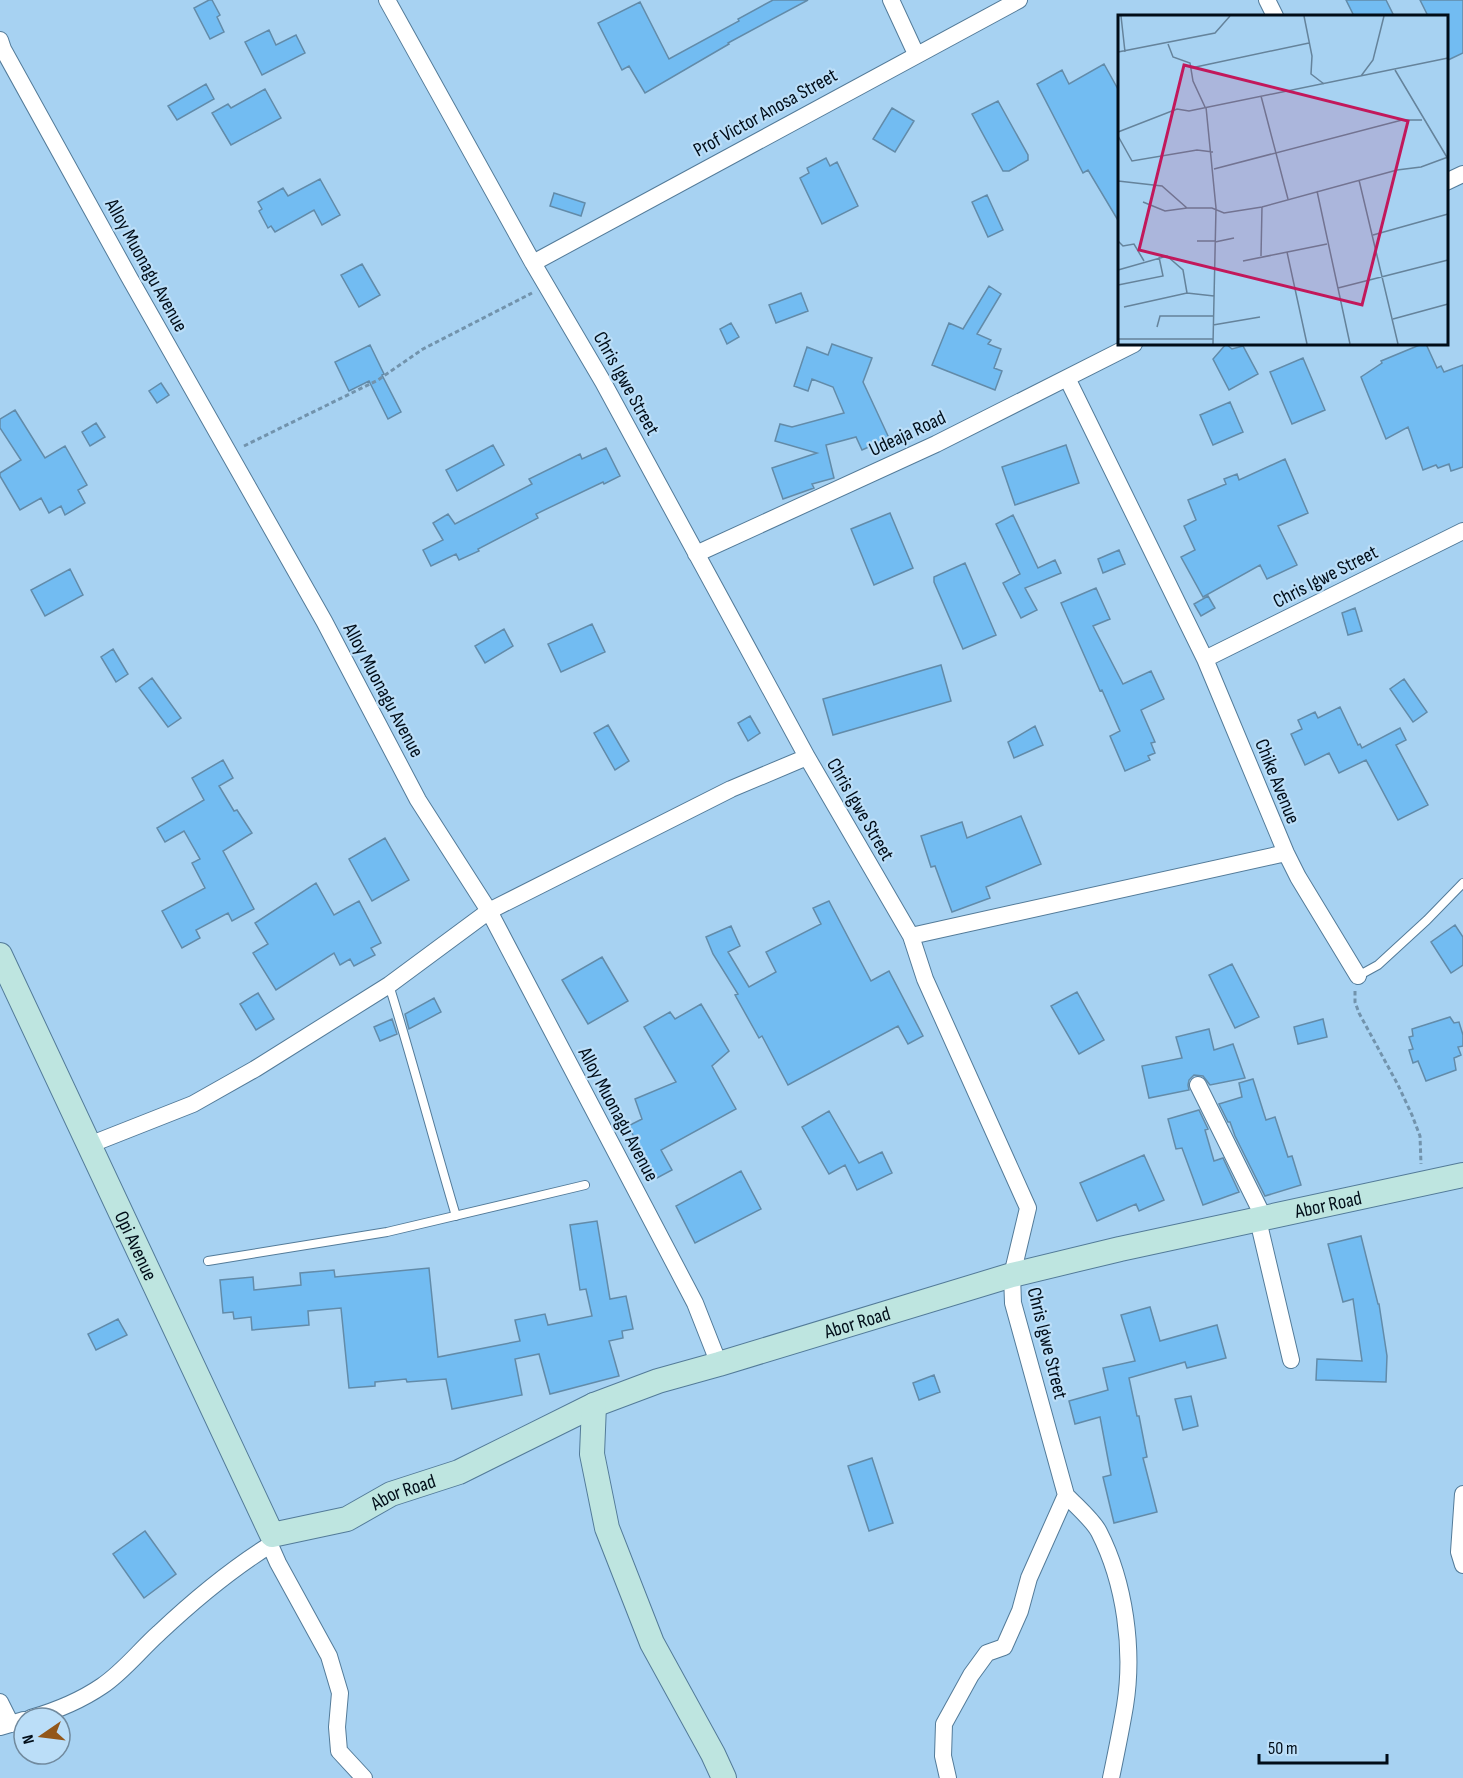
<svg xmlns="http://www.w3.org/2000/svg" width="1463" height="1778" font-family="'Sofia Sans Condensed',sans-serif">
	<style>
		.building { fill: #72bcf2; stroke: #628ba9; stroke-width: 1.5 }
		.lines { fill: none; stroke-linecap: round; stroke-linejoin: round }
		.lane-casing { stroke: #537b99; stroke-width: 10 }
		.street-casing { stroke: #537b99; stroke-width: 18 }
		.secondary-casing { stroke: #537b99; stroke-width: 26 }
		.path { stroke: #7293ac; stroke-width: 3; stroke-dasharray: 4.5 3; stroke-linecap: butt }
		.lane { stroke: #fff; stroke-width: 8 }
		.street { stroke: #fff; stroke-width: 16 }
		.secondary { stroke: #bee5e0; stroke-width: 24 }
		.labels { text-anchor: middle; stroke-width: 4.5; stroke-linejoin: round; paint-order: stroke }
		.street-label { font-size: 20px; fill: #010d18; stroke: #bbdef8 }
		.inset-road { fill: none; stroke: #65839b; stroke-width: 1.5 }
		.view { fill: #c2185b; fill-opacity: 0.15; stroke: #c2185b; stroke-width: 3 }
		.inset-edge { fill: none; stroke: #010d18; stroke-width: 3 }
	</style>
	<rect width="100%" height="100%" fill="#a7d2f2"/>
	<path class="building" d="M209 0H212L220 15 217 17 224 32 210 39 194 8Z
		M773 0H808L728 43 729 44 645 93 629 66 622 70 598 23 640 2 669 59 739 21 738 19Z
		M1346 0H1386L1394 16H1354Z
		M1420 0H1463V53L1446 61V16H1428Z
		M269 30 276 45 296 35 305 53 262 75 245 42Z
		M1104 64 1119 91V222L1088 170 1083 173 1037 84 1062 70 1069 84Z
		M206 84 214 99 177 120 168 106Z
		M265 89 281 118 231 145 212 113 228 104 231 108Z
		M998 101 1028 155V160L1009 171H1003L972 114Z
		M892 108 914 121 895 152 873 139Z
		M826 158 830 166 837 162 858 206 822 224 800 178 809 173 807 168Z
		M320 179 340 215 322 225 314 210 275 232 271 226 268 228 259 211 262 209 258 202 283 188 288 196Z
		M554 193 585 203 581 216 550 206Z
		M987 195 1003 230 988 237 972 202Z
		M362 264 380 295 359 307 341 275Z
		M989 286 1001 294 977 334 991 340 988 344 1001 349 994 368 1002 371 995 390 932 365 949 323 963 329Z
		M801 293 808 311 776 323 769 305Z
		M731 323 739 337 727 344 720 329Z
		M832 344 872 358 863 382 889 438 862 450 856 437 826 445 834 478 812 484 814 488 783 499 772 468 817 453 775 441 780 424 792 427 844 413 833 387 812 379 808 391 794 386 807 347 828 355Z
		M1226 344 1232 349 1243 346 1258 374 1229 390 1213 359Z
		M1422 344H1426L1437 368 1441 366 1444 372 1463 365V467L1451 471 1449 464 1438 468 1436 465 1423 470 1408 427 1386 439 1361 377 1382 363 1381 361Z
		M370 345 384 374 382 375 401 412 388 419 369 381 349 391 335 362Z
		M1303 358 1325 410 1292 424 1270 372Z
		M161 383 169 395 157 403 149 391Z
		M1230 402 1243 432 1213 445 1200 415Z
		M15 410 45 458 65 446 87 485 78 490 85 503 65 515 61 506 49 513 41 498 20 510 0 476V473L21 460 0 428V419Z
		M96 423 105 437 90 446 82 432Z
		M493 445 504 465 457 491 446 470Z
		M1066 445 1079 483 1015 505 1002 467Z
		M606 448 620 476 604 484 603 482 536 514 538 518 478 549 479 551 459 560 456 554 431 566 423 550 443 540 433 523 448 514 455 524 532 484 529 479 580 454 582 459Z
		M1285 459 1308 513 1278 526 1297 565 1267 579 1260 565 1203 597 1181 557 1195 550 1184 526 1196 520 1188 500 1226 484 1224 479 1237 474 1239 480Z
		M890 513 913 568 874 585 851 529Z
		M1013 515 1038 568 1055 560 1061 573 1025 588 1037 610 1021 618 1003 583 1020 574 996 524Z
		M1119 550 1125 564 1103 573 1098 559Z
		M965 563 996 635 963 649 934 582V577Z
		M70 569 83 595 45 616 31 590Z
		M1096 588 1110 619 1093 626 1123 684 1151 671 1164 699 1141 710 1155 742 1151 743 1155 753 1148 756 1150 760 1125 771 1110 736 1120 731 1102 690 1100 691 1061 603Z
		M1208 596 1215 608 1201 616 1194 604Z
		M1355 608 1362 631 1348 635 1342 613Z
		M592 624 605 652 561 672 548 644Z
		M504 629 513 646 485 663 475 646Z
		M113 649 128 674 116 682 101 657Z
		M941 665 951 701 833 735 823 699Z
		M152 678 181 718 168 727 139 688Z
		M1404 679 1427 712 1413 722 1390 689Z
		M1340 707 1358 745 1360 744 1362 748 1400 728 1406 740 1396 745 1428 805 1398 820 1366 760 1339 773 1329 753 1305 765 1291 734 1302 729 1298 720 1315 712 1318 718Z
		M750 716 760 733 748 741 738 723Z
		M608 725 629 761 615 770 594 733Z
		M1035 726 1043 745 1014 758 1008 742Z
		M223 760 233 778 219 786 234 811 237 810 252 833 223 851 254 909 232 921 228 913 196 930 200 938 182 948 162 911 205 888 192 863 200 859 184 831 165 842 157 828 204 800 192 778Z
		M1021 816 1041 864 986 887 990 898 952 912 935 866 931 867 921 836 962 822 967 838Z
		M385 838 409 880 372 901 349 859Z
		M316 883 334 915 359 901 381 943 371 948 375 955 354 966 350 959 340 965 334 953 276 990 253 953 268 944 255 923Z
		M829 901 871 981 889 971 923 1036 908 1044 898 1026 788 1085 762 1036 759 1038 735 995 738 994 713 954 706 937 731 926 740 946 728 952 749 987 776 972 766 952 821 924 813 908Z
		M1455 925 1463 937V965L1451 973 1431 942Z
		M602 957 628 1001 588 1024 562 980Z
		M1232 964 1259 1017 1235 1028 1209 975Z
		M1077 992 1104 1040 1079 1054 1051 1006Z
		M258 993 274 1019 256 1030 240 1004Z
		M434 998 441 1012 409 1029 405 1014Z
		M701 1004 729 1051 712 1066 736 1109 661 1150 672 1170 657 1178 628 1126 642 1119 635 1099 676 1082 644 1027 670 1012 675 1019Z
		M1450 1017 1454 1023 1459 1022 1463 1035V1046L1458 1047 1461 1055 1454 1058 1456 1070 1426 1081 1418 1061 1413 1063 1409 1050 1413 1049 1409 1037 1413 1036 1412 1029Z
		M392 1019 397 1034 380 1041 374 1027Z
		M1323 1019 1327 1037 1298 1044 1294 1027Z
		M1209 1029 1214 1050 1233 1044 1245 1078 1210 1085 1203 1076 1194 1075 1189 1080 1188 1085 1189 1090 1149 1098 1142 1066 1182 1058 1176 1037Z
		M1253 1079 1266 1120 1275 1117 1288 1157 1292 1156 1301 1185 1265 1196 1235 1136 1230 1122H1228L1219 1104 1242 1097 1239 1083Z
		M1199 1110 1208 1129 1205 1130 1214 1161 1223 1158 1239 1192 1203 1205 1182 1148 1176 1149 1168 1119Z
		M829 1111 859 1163 882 1152 892 1173 857 1190 845 1165 829 1174 802 1127Z
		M1144 1155 1164 1200 1139 1211 1136 1204 1097 1221 1080 1183Z
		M741 1171 761 1209 695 1243 676 1206Z
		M597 1221 610 1299 626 1296 633 1329 622 1331 623 1338 609 1341 619 1376 550 1394 539 1354 515 1359 522 1395 452 1409 446 1379 407 1382 406 1379 375 1382V1386L349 1388 341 1308 308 1311 309 1325 252 1330 251 1317 234 1319 233 1312 223 1313 220 1280 253 1277 254 1290 301 1285 300 1273 334 1270 335 1277 429 1268 438 1357 520 1341 515 1320 545 1314 548 1325 592 1316 586 1289 580 1290 570 1225Z
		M1361 1236 1378 1304H1379L1387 1356 1386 1382 1316 1380 1317 1359 1362 1361 1353 1299 1343 1302 1328 1244Z
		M1150 1307 1160 1341 1217 1325 1226 1358 1187 1368 1185 1362 1129 1378 1137 1416H1139L1147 1457 1143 1458 1157 1512 1114 1523 1103 1477 1111 1475 1100 1417 1075 1424 1069 1401 1108 1390 1103 1368 1135 1361 1121 1315Z
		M118 1319 127 1335 96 1350 88 1334Z
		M934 1375 940 1392 919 1400 913 1383Z
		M1191 1396 1198 1426 1183 1430 1175 1399Z
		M872 1458 893 1523 869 1531 848 1466Z
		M145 1531 176 1574 144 1598 113 1554Z"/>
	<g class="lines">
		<g class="lane-casing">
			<path id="lane" d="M1358 976 1378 965 1427 920 1463 883
				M389 985C413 1062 433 1139 456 1216
				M208 1261 387 1232 585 1185"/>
		</g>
		<g class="street-casing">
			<path id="street" d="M387 0 533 263 603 382 807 757 911 936 925 979 1028 1208 1012 1275 1013 1303 1066 1495 1029 1578 1020 1611 1004 1647 987 1653 971 1675 944 1724 943 1756 948 1778
				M891 0 916 54
				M1267 0 1275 16
				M0 40 3 49 129 277 324 621 418 800 489 911 695 1303 719 1364
				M1446 182 1463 174
				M533 263 1019 0
				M1067 378 1205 659 1286 853 1298 877 1358 976
				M696 554 936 444 1134 344
				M1205 659 1463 531
				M911 936 1286 853
				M1198 1085 1264 1218
				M89 1145 193 1104 255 1069 389 985 489 911 731 789 807 757
				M1258 1220 1291 1360
				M1463 1494 1459 1552 1463 1565
				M1066 1495C1075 1505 1093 1520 1099 1532 1125 1583 1134 1650 1125 1706 1121 1730 1116 1754 1111 1778
				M272 1536 270 1545 278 1563 329 1656 340 1693 337 1727 339 1751 364 1778
				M0 1702 11 1724
				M31 1718C55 1711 80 1701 102 1686 123 1672 140 1650 159 1633 193 1601 230 1570 270 1545
				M0 1727 24 1720"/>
		</g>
		<g class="secondary-casing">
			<g id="secondary">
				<path id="s1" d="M0 955 272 1535 347 1519 391 1494 459 1472 594 1405 658 1381 719 1364 1012 1275 1120 1249 1463 1175"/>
				<path d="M594 1405 592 1454 607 1528 652 1643 713 1754 724 1778"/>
			</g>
		</g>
		<path class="path" d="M244 446 378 380 423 349 532 293
			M1355 991V1002L1359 1013 1398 1085 1412 1115 1420 1136 1421 1164"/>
		<use href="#lane" class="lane"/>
		<use href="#street" class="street"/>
		<use href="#secondary" class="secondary"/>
	</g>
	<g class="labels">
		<g class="street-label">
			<text transform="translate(765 112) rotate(-29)" y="7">Prof Victor Anosa Street</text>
			<text transform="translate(147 265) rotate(61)" y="7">Alloy Muonagu Avenue</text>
			<text transform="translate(627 383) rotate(61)" y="7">Chris Igwe Street</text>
			<text transform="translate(907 433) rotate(-25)" y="7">Udeaja Road</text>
			<text transform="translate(1325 576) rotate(-27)" y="7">Chris Igwe Street</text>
			<text transform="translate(384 690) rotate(62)" y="7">Alloy Muonagu Avenue</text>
			<text transform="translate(1278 781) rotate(68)" y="7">Chike Avenue</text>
			<text transform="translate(861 809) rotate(60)" y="7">Chris Igwe Street</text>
			<text transform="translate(619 1114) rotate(62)" y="7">Alloy Muonagu Avenue</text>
			<text dy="7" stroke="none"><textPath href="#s1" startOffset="1752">Abor Road</textPath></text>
			<text dy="7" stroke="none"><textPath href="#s1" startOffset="321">Opi Avenue</textPath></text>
			<text dy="7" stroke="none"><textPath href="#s1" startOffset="1266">Abor Road</textPath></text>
			<text transform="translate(1048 1343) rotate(76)" y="7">Chris Igwe Street</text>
			<text dy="7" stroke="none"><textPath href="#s1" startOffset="780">Abor Road</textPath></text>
		</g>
	</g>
	<g transform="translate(1118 15)">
		<rect width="330" height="330" fill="#a7d2f2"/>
		<path class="inset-road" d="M3 1 7 37M186 1 194 41 193 59 206 69M50 29 55 42 72 48 75 66 87 92M0 37 97 18 112 1M73 53 191 28M277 55 330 144M243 61 255 45 266 1M143 81 170 184M88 92 98 193 95 329M0 117 59 94 71 96 330 43M0 121 14 146 79 135 95 137M96 154 284 105H304M241 165 280 329M0 166 44 171 69 193H94L106 198 144 192 279 155 303 152 330 142M199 176 232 329M25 187 47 196 69 193M255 220 330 199M0 226 5 231 16 229 26 246M79 226H97M97 227 116 223M169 237 189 329M143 241 144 192M125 246 209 229M0 255 49 241 65 255 69 278M0 270 45 261 41 242M220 273 330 245M6 292 69 278 96 281M275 304 330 289M95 310 142 302M39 312 42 301H95M0 324H95"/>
		<path class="view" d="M66 50 290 106 244 290 21 235Z"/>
		<rect width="330" height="330" class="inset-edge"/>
	</g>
	<g transform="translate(42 1736) rotate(256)"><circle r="28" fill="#bbdef8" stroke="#718a9e" stroke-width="1.5"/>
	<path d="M0-4.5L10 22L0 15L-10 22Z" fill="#935719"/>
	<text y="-9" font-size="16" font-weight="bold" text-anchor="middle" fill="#010d18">N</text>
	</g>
	<path d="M1259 1754v9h128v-9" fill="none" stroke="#010d18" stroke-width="3"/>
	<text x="1268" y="1754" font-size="18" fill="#010d18" stroke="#bbdef8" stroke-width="4.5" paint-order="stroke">50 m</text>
</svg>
